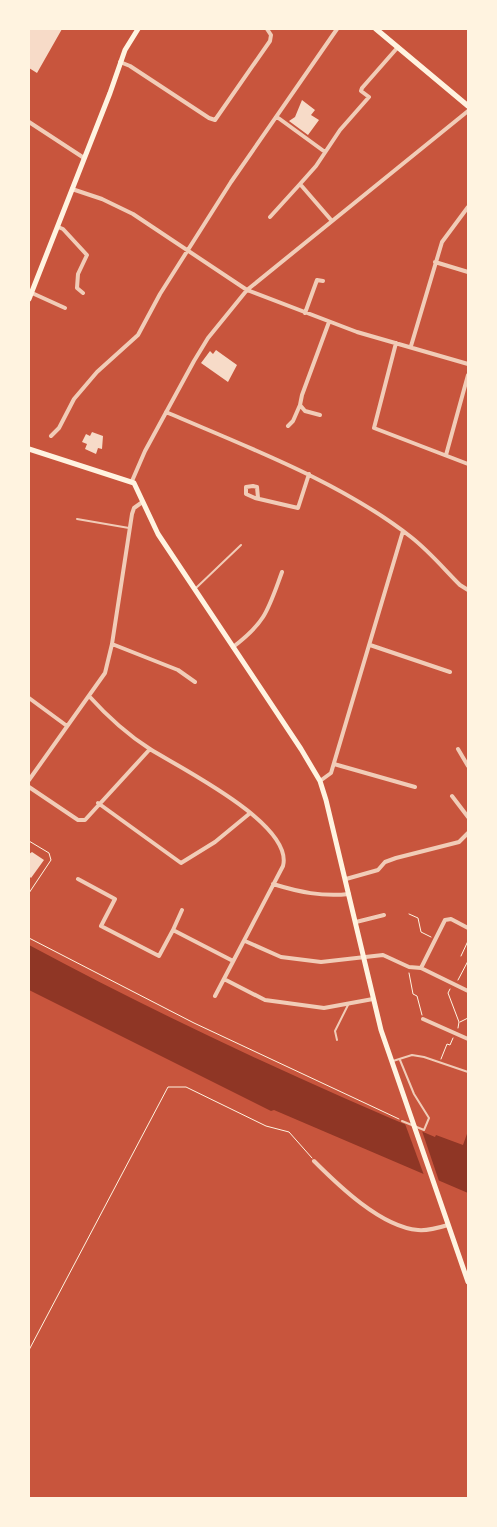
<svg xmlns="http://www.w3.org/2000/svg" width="497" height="1527" font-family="'Golos Text',sans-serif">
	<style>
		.water { fill: #8f3625 }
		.pier { fill: #c8553d }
		.building { fill: #f7dbc8 }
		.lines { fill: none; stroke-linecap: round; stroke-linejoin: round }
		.path { stroke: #fff3e0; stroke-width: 1 }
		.service { stroke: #f1ccb7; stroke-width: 2 }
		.minor { stroke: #f1ccb7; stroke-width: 4 }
		.secondary { stroke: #fff3e0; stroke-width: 5 }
		.primary { stroke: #fff3e0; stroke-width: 5.5 }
	</style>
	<rect width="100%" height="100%" fill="#c8553d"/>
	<path class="water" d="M29 945C161 1016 297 1079 435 1137L436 1135 463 1145 468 1131V1193L274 1110 271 1111 29 990Z"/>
	<path class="pier" d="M404 1121 421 1128 440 1184 425 1178Z"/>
	<path class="building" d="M29 29H62L37 73 29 68Z
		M302 100 315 110 311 115 319 120 308 135 289 121 295 117Z
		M216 350 237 365 228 382 201 363 210 351 213 354Z
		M92 432 103 436 102 449 98 448 96 454 85 449 87 444 82 442 86 434 90 436Z
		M32 852 44 860 31 878 29 876V854Z"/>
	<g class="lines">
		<path class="path" d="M29 841 49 853 51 860 29 893
			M409 914 418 918 421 932 431 937
			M29 938 194 1023 399 1119
			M461 956 468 941
			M409 973 413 994 417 996 422 1015
			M458 980 468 961
			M450 989 448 993 459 1022 458 1028
			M460 1022 468 1018
			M441 1059 447 1044 450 1045 453 1038
			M29 1350 168 1087H186L266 1126 289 1132 312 1158"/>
		<path class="service" d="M77 519 129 528
			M196 588 241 545
			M337 1040 335 1031 349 1003
			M400 1060 414 1094 429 1118 424 1130 402 1121
			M393 1061 412 1055 424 1057 468 1072"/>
		<path class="minor" d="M120 62 130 66 209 118 215 120 270 41 271 35 267 29
			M277 117 325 152
			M29 122 84 158
			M72 189 102 199 133 214 247 290 357 332 468 364
			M270 217 300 184
			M332 221 300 184 316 166 340 130 369 97 361 91 362 88 398 47
			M58 227 63 229 87 255 78 274 77 288 83 293
			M435 262 468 272
			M32 293 65 308
			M305 313 317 280 323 281
			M396 343 374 428 468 464
			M411 346 442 242 468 207
			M166 412C247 447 341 482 411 537 429 551 444 569 460 585L468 590
			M320 415 305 411 300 405 302 395 329 322
			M288 426 293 421 300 405
			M51 436 59 428 74 399 97 372 138 335 160 294 231 182 337 29
			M446 455 468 375
			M132 481 145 451 194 361 208 338 247 290 468 111
			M258 498 257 487 253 486 246 487V494L255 498 298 508 309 474
			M112 644 178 670 195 682
			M370 645 450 672
			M233 647C266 622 268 610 282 572
			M89 696C107 716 128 735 150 749 180 768 294 824 283 866L215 996
			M29 698 67 726
			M458 749 468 766
			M334 764 415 787
			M29 780 105 673 112 644 132 514 134 508 141 503
			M320 781 331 773 403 531
			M29 787 78 820H85L150 749
			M452 796 468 817
			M98 803 181 863 215 842 249 814
			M78 879 115 899 101 926 159 956 173 930 233 961
			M346 879 378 870 385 862 396 858 459 842 468 833
			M273 884C299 892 322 897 349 894
			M356 922 384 915
			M173 930 182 910
			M245 941 281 957 321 962 383 955 409 967 421 968 468 991
			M421 968 445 920 451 919 468 928
			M224 979 265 1000 324 1008 373 999
			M423 1019 468 1039
			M314 1161C338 1185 381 1227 418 1230 428 1231 438 1228 448 1225"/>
		<path class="secondary" d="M29 299 110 93 125 50 138 29
			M29 449 134 483 158 534 301 749 320 781 326 800 381 1030 468 1282"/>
		<path class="primary" d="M376 29 468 106"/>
	</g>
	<rect width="497" height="1527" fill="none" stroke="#fff3e0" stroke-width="60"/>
</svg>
